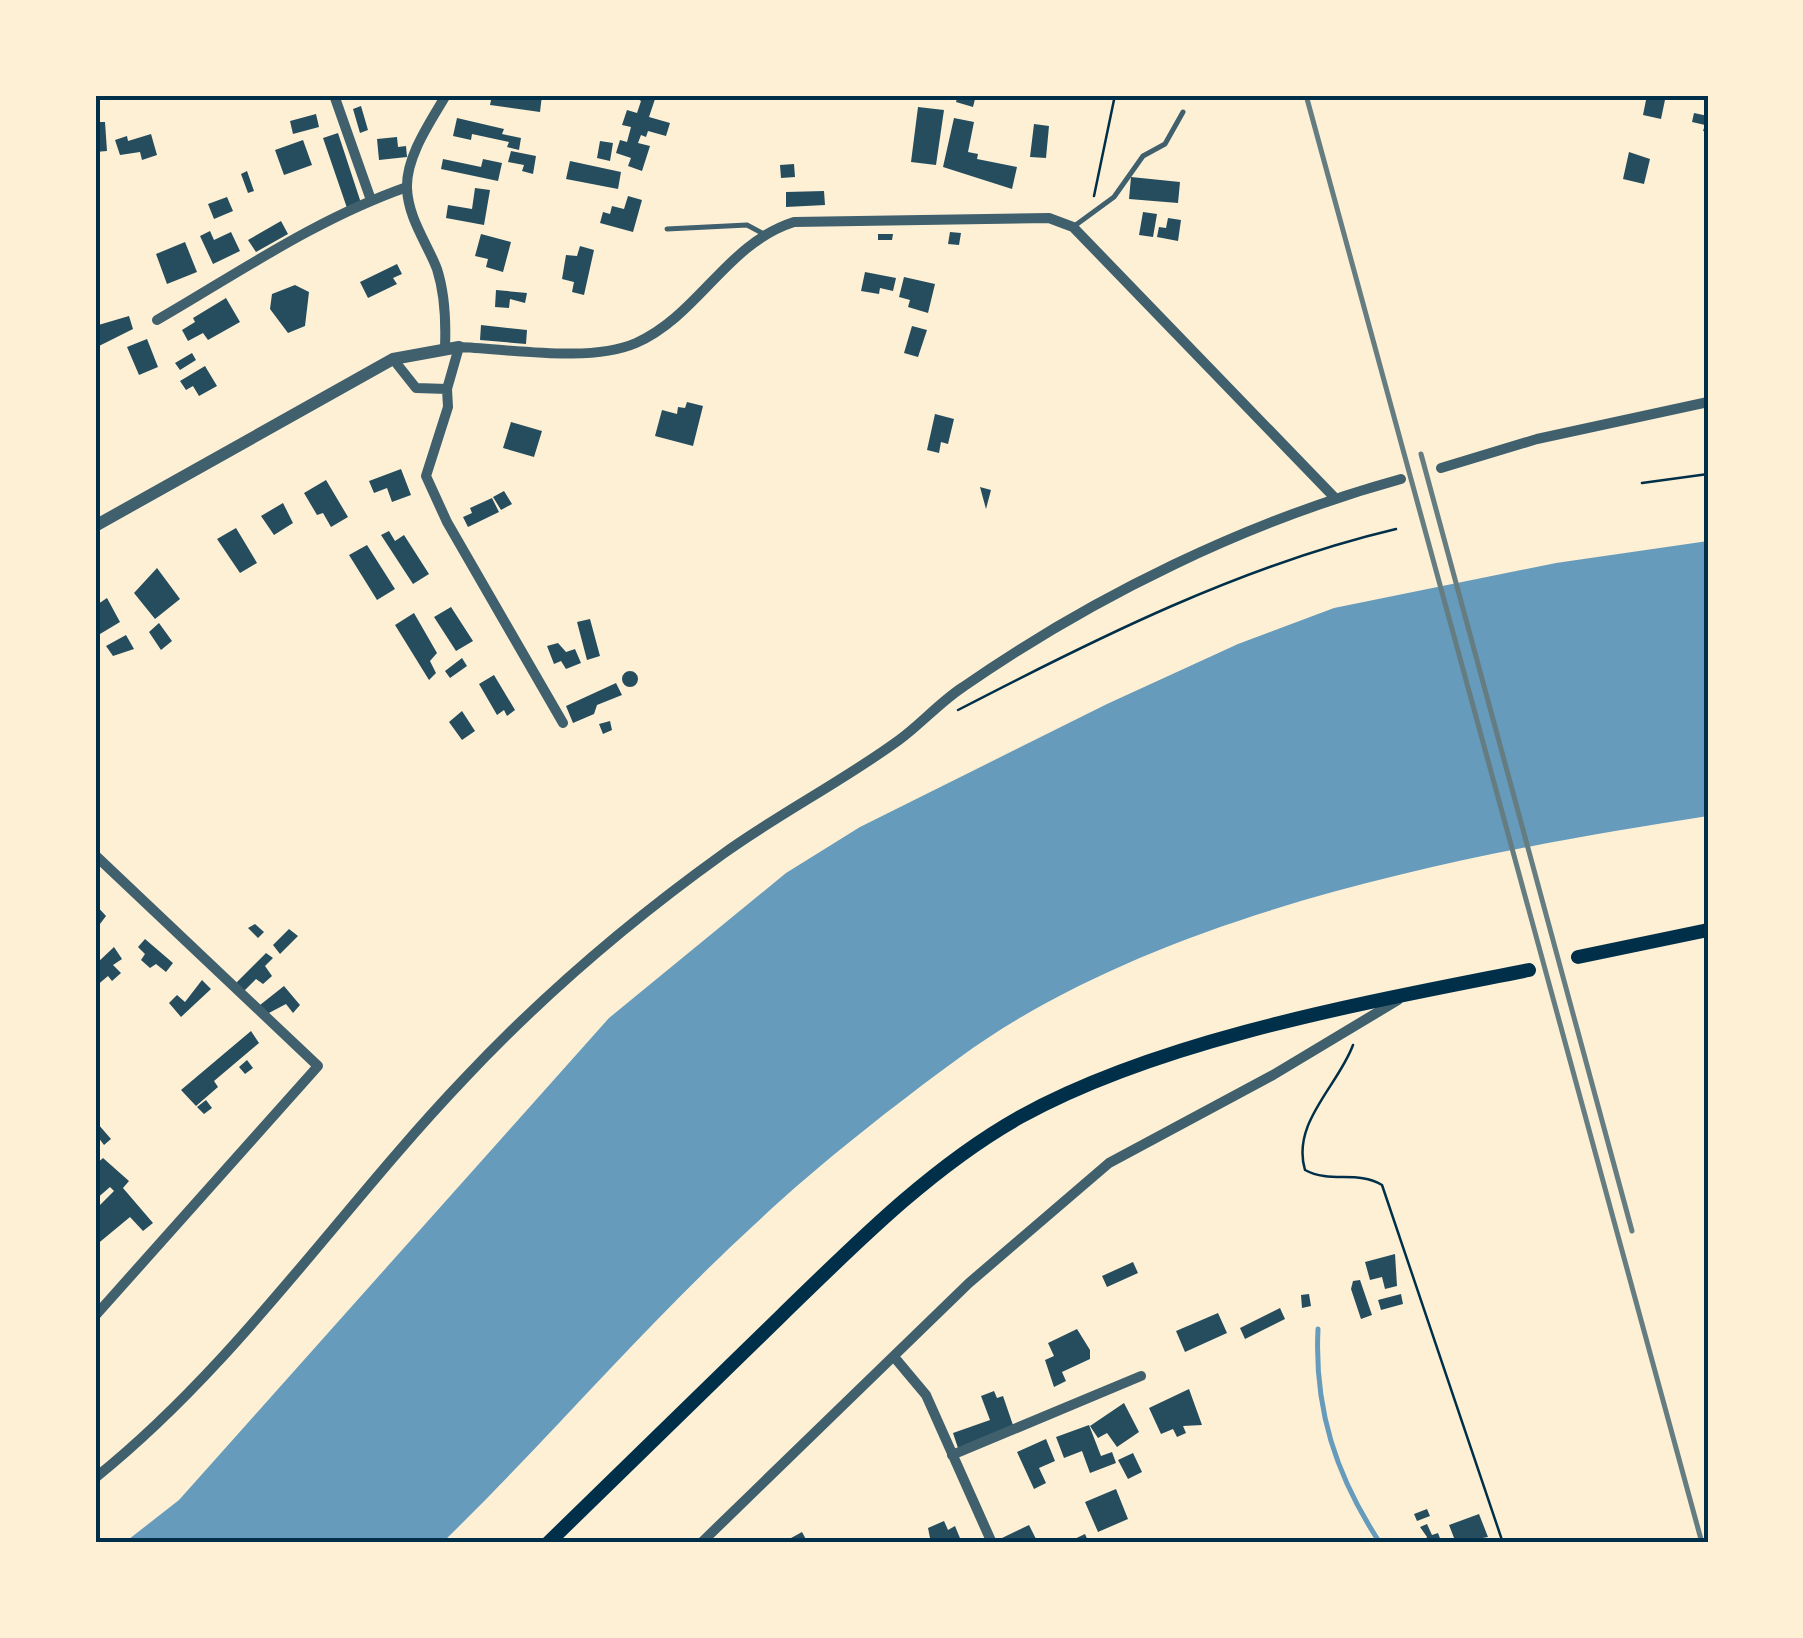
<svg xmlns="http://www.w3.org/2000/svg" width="1803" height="1638" font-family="'Work Sans',sans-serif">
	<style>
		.water { fill: #669bbc }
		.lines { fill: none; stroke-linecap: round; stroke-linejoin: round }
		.stream { stroke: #669bbc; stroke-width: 5 }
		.building { fill: #264d5e }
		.path { stroke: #003049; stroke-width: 2.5 }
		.service { stroke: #3f606c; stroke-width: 5 }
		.minor { stroke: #3f606c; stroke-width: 10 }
		.tertiary { stroke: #3f606c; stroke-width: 12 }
		.secondary { stroke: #003049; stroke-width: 14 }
		.rail { stroke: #657d81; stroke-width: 5 }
		.neatline { fill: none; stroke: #003049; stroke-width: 4 }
	</style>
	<rect width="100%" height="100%" fill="#fdf0d5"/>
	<path class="water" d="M1708 541V816C1468 853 1158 912 959 1058 893 1106 813 1169 754 1225 645 1325 548 1440 442 1543H124L179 1500 609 1018 786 873 860 827 1107 704 1238 644 1334 608 1556 563Z"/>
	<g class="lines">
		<path class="stream" d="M1318 1329C1314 1409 1336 1476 1380 1543"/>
	</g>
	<path class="building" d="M492 95H542L540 112 490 105Z
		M632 95 656 96 649 117 670 123 666 136 648 131 646 137 641 135 638 143 650 146 642 171 628 166 631 158 616 153 620 140 627 142 631 127 622 125 627 110 637 113 641 101Z
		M958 95H976L973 107 956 102Z
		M1647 95H1666L1661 119 1643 115Z
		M361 106 368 130 360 133 353 109Z
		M918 107 944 110 936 165 911 162Z
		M1694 113 1708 116V132L1703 131 1705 125 1692 122Z
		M316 114 319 127 293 134 290 121Z
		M457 118 504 129 502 134 521 138 519 150 507 147 509 142 472 134 471 140 453 136Z
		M954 118 974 122 968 152 978 154 977 159 1017 167 1012 189 943 167Z
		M95 122H105L107 151 95 152Z
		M1034 124 1049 126 1046 158 1030 157Z
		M338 133 361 203 347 208 323 138Z
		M151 134 157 155 142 160 140 152 120 155 115 140 127 136 128 141Z
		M397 137 398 147 406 146 407 157 379 160 377 139Z
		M303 140 312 165 284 175 275 150Z
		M600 141 613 143 610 161 597 158Z
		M511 151 536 156 533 174 522 171 524 165 508 162Z
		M1629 152 1650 159 1644 184 1623 179Z
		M443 159 481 167 483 159 502 163 498 181 441 169Z
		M570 161 621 172 618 189 566 179Z
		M794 164 795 177 781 178 780 165Z
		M247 171 254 191 248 193 241 174Z
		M1131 177 1180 182 1178 203 1129 199Z
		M475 188 490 190 484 225 446 218 448 205 472 209Z
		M824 191 825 205 786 207V192Z
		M628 196 642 200 633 232 600 223 603 212 610 214 612 206 624 209Z
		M227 197 233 211 214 219 208 204Z
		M1143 212 1157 214 1153 237 1139 235Z
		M1168 218 1181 220 1178 241 1157 237 1159 227 1166 228Z
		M281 221 288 234 256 252 248 240Z
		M210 231 214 240 231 232 240 251 213 264 200 236Z
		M950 232 961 233 959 245 948 244Z
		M481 234 511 242 503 272 486 267 488 259 475 256Z
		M878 234H893L892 240H878Z
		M185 242 197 272 167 284 156 254Z
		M580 246 594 250 584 295 572 292 574 282 562 279 566 255 577 256Z
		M397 264 402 274 393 278 397 284 368 298 360 282Z
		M865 272 896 278 893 291 880 288 879 294 861 291Z
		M904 277 935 284 928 313 908 307 910 300 899 297Z
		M295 285 309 292 305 326 288 333 270 309 272 294Z
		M496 290 527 293 525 303 510 299 509 308 495 307Z
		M226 298 240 322 208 340 203 333 188 341 182 330 195 322 193 318Z
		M129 316 133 329 95 348V326Z
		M481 325 527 330 526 344 480 340Z
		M912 326 927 330 918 357 904 353Z
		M147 339 158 367 139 375 127 347Z
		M192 353 196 360 180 370 175 363Z
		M205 366 217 386 199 396 193 386 186 390 180 381Z
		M687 402 703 406 693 446 655 436 662 410 677 414 678 407 685 408Z
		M935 414 954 419 948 444 941 442 939 453 927 450Z
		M511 422 542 431 534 457 503 448Z
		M401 469 411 495 392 502 387 488 374 493 369 481Z
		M326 480 348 517 331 527 323 513 317 515 304 493Z
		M980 487 991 490 986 509Z
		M504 491 512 504 501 510 493 497Z
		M492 498 499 512 468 527 463 517 472 513 470 508Z
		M283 503 293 523 274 535 261 516Z
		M236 528 257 563 240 573 217 539Z
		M389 531 395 541 404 535 429 574 413 584 381 535Z
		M367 545 395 589 377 600 349 555Z
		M157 568 180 599 155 619 134 593Z
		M107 598 120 622 100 634 95 606Z
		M451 607 473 641 456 651 434 617Z
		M414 613 437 653 430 661 436 673 429 680 395 625Z
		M590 619 600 656 587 660 577 622Z
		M159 623 172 641 161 650 149 632Z
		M126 635 134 649 113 656 106 646Z
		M558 643 566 652 575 649 581 663 566 669 561 661 554 664 547 646Z
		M462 658 467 666 450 678 445 671Z
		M622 679a8 8 0 1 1 16 0a8 8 0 1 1-16 0Z
		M494 675 515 710 507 716 504 710 497 715 479 684Z
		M616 683 622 695 597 705 594 714 573 723 566 706Z
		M462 711 475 731 462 740 449 722Z
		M610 721 612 730 603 734 599 724Z
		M95 904 106 916 100 924 95 919Z
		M255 924 264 932 258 938 248 928Z
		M289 929 298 936 280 954 273 945Z
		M145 939 173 963 166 972 156 964 150 968 141 960 145 954 138 947Z
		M114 947 122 959 113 965 121 973 112 981 108 976 95 987 96 964Z
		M266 953 273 958 265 966 272 976 263 984 256 979 243 992 235 984Z
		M202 980 211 989 181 1017 169 1003 177 995 185 1002Z
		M284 986 300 1005 293 1013 286 1004 267 1014 260 1005Z
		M251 1031 259 1043 214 1081 218 1087 196 1106 181 1090Z
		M247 1060 253 1068 245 1074 239 1067Z
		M206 1100 212 1108 204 1114 197 1107Z
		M98 1124 111 1139 104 1145 95 1133Z
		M103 1158 129 1181 123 1188 153 1223 143 1231 130 1217 95 1246V1210L114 1191 110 1187 95 1200V1165Z
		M1395 1254 1397 1286 1385 1289 1382 1277 1370 1280 1365 1262Z
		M1133 1262 1138 1273 1107 1287 1102 1276Z
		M1360 1280 1372 1315 1361 1319 1351 1289 1353 1281Z
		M1309 1294 1311 1306 1302 1308 1301 1295Z
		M1401 1294 1403 1304 1381 1310 1378 1300Z
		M1280 1308 1285 1319 1245 1339 1240 1328Z
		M1218 1313 1227 1333 1185 1352 1176 1331Z
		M1077 1329 1090 1350V1359L1062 1372 1066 1381 1054 1387 1045 1360 1054 1356 1048 1343Z
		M1189 1389 1202 1425 1183 1426 1186 1433 1177 1437 1173 1429 1161 1434 1149 1408Z
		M994 1391 997 1398 1003 1396 1014 1428 958 1448 953 1433 990 1420 981 1396Z
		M1124 1403 1139 1432 1117 1447 1107 1433 1098 1438 1090 1426Z
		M1089 1425 1101 1456 1112 1452 1116 1463 1090 1473 1082 1451 1064 1458 1056 1437Z
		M1046 1439 1055 1461 1039 1468 1046 1483 1034 1489 1017 1452Z
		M1133 1453 1142 1472 1128 1479 1118 1460Z
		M1116 1489 1128 1519 1098 1532 1085 1502Z
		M1427 1509 1430 1516 1417 1521 1414 1514Z
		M1479 1514 1488 1537 1456 1543 1449 1525Z
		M944 1521 948 1530 955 1526 962 1543H931L928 1528Z
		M1427 1524 1432 1535 1438 1533 1441 1541 1424 1543 1427 1537 1420 1527Z
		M1029 1525 1038 1543H1005L1002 1538Z
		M802 1532 808 1543H782Z
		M1085 1534 1089 1543H1066Z"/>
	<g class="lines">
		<path class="path" d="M1094 196 1115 95
			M1642 483 1708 474
			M958 710C1097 638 1243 565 1396 529
			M1353 1045C1338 1086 1291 1123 1305 1170 1331 1184 1357 1170 1382 1185L1503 1543"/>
		<path class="service" d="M1073 227 1114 197 1143 156 1165 144 1183 112
			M667 229 747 225 764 234"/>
		<path class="minor" d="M334 95 371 200
			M157 320C238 273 318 218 407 187
			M445 347C446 322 445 294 437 269 427 243 408 218 407 188 406 156 431 121 446 95
			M393 359 416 388 447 389 459 347C510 349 590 363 636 343 699 315 727 243 794 222L1049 218 1073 227 1334 497
			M447 389 448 407 426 476 447 522 563 723
			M1441 468 1537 439 1708 402
			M95 855 318 1066 95 1316
			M895 1358 926 1395 992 1543
			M952 1455 1141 1376
			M95 1478C237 1364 339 1210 464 1079 542 996 631 920 723 854 780 813 843 781 899 740 921 724 940 702 963 687 1094 596 1248 521 1401 479
			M701 1543 969 1283 1109 1163 1273 1075 1398 1000"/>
		<path class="tertiary" d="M95 526 393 359 459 347"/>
		<path class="secondary" d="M1578 957 1708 930
			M548 1543C626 1467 704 1391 782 1315 855 1244 931 1167 1020 1117 1163 1038 1369 1002 1529 970"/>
		<path class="rail" d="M1306 95 1702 1543
			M1421 454 1632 1231"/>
	</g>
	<rect width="1803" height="1638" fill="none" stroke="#fdf0d5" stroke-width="195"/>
	<rect x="98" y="98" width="1608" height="1442" class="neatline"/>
</svg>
